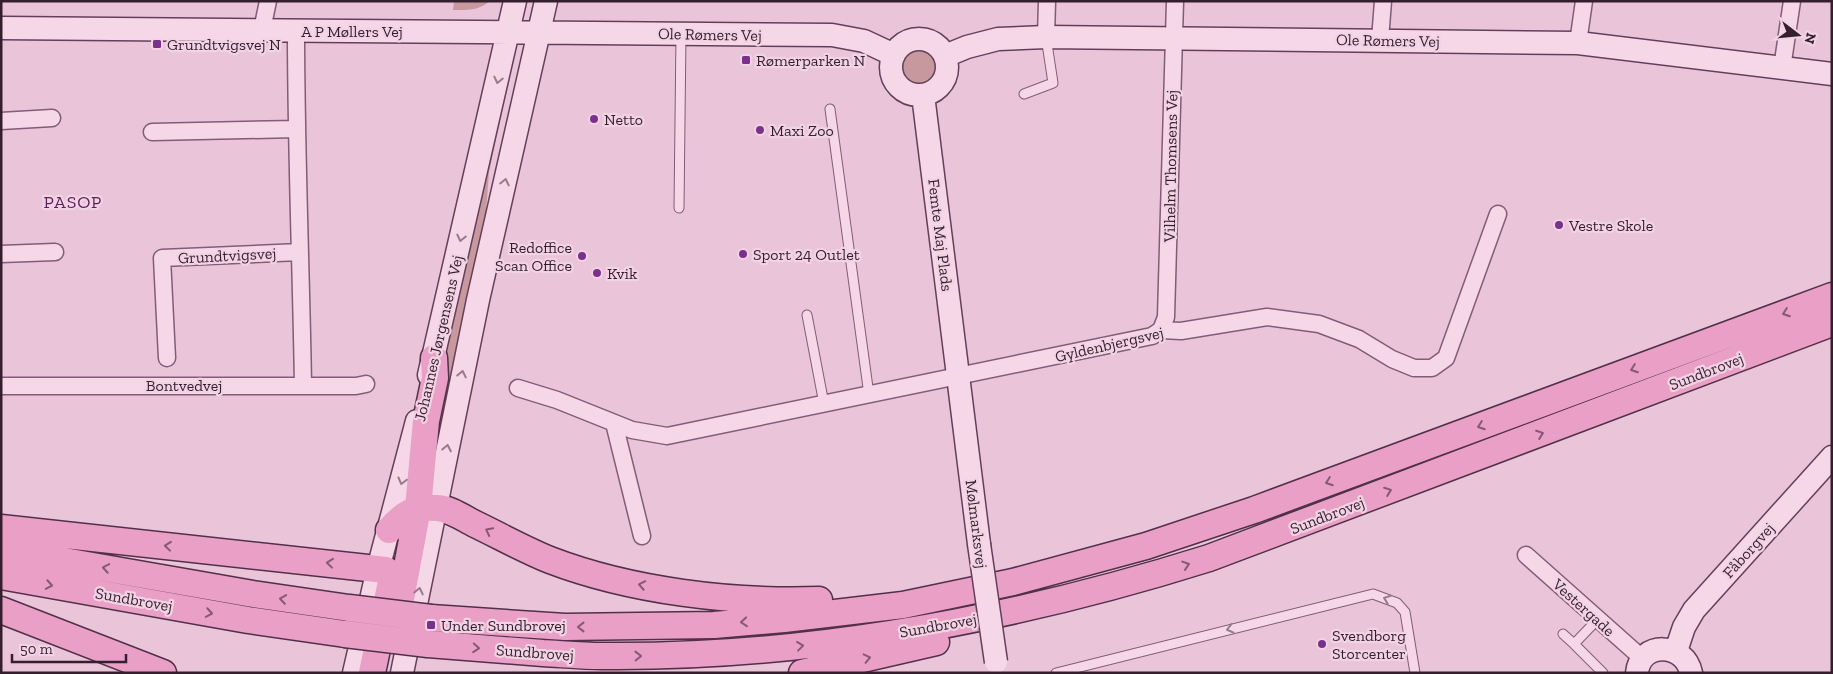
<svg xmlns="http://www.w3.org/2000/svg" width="1833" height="674" font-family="'Zilla Slab',serif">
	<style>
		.green { fill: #c7999e }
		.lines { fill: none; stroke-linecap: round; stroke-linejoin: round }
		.lane-casing { stroke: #835c77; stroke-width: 11 }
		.street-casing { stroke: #835c77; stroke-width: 19 }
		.secondary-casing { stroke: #653f5a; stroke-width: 25 }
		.primary-casing { stroke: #513049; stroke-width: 29 }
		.lane { stroke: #f6d7e7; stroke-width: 9 }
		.street { stroke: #f6d7e7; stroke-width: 16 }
		.secondary { stroke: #f6d7e7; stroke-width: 22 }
		.primary { stroke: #ea9fc6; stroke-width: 26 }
		.secondary-bridge-casing { stroke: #653f5a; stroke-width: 25; stroke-linecap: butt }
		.primary-bridge-casing { stroke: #513049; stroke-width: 29; stroke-linecap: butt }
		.secondary-bridge { stroke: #f6d7e7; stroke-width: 22 }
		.primary-bridge { stroke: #ea9fc6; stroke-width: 26 }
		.oneway { stroke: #967b8b }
		.oneway2 { stroke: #865973 }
		.poi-dot { fill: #79318d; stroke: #f2d3e3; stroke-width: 2 }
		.labels { text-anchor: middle; stroke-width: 4.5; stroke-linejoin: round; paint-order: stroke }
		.street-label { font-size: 16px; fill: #351f2f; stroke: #f2d3e3 }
		.poi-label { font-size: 16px; fill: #351f2f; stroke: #f2d3e3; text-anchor: start }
		.neighbourhood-label { font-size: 18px; letter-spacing: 1px; fill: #5d225e; stroke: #f2d3e3 }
	</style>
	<rect width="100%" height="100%" fill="#eac4d8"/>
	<path class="green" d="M454 1H490C478 11 467 10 453 10Z
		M902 67a17 17 0 1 1 34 0a17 17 0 1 1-34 0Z
		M508 69H511L489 172 485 226 431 487 442 362Z"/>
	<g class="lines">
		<g class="lane-casing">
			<path id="lane" d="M1024 94 1053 83 1046 37
				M830 109 869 395
				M679 208 681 34
				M807 315 824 404
				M1598 619 1574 644 1603 673
				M1563 634 1574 644
				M1056 673 1373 594 1397 603 1405 612 1415 673"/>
		</g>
		<g class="street-casing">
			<path id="street" d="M262 30 268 1
				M296 30C296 148 301 266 303 385
				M1046 37 1047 1
				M1380 40 1383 1
				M1578 43 1584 1
				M1782 68 1792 1
				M1 121 52 118
				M152 132 296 129
				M1 254 55 252
				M1161 330 1166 317 1175 1
				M167 358 162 258 300 252
				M1 386H356L366 384
				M518 388 557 400 632 430 667 436 1152 336 1161 330 1181 331 1267 317 1319 324 1359 339 1392 359 1414 368H1432L1446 358 1498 214
				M614 423 642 536
				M1526 555 1643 659"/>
		</g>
		<g class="secondary-casing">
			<path id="secondary" d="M1 28 832 35 864 41 894 55
				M891 67a28 28 0 1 1 56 0a28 28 0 1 1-56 0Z
				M945 56 967 47 998 39 1046 37 1578 43 1832 74
				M923 95 979 544
				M429 375 515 1
				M1676 651 1684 627 1694 610 1832 457
				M354 673 378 569 417 421
				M402 673 478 300 546 1
				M1637 673C1640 641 1685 642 1691 673"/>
		</g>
		<g class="primary-casing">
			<path id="primary" d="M1 528 386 570 390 574 391 582 372 673
				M389 530C403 514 415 506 437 508 451 509 463 518 475 524 500 536 525 550 550 560 631 591 732 603 819 600
				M1 550 253 594 349 608
				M1 576 248 620 345 634
				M400 604 418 508 426 421 435 378 434 358
				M1 610 163 673
				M431 618 565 627 714 625 784 619 903 605 1013 582 1146 546 1254 510 1832 296
				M428 644C466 647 504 650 543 653 562 654 583 656 602 656 807 658 1015 619 1209 558L1832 323
				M802 673 936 642"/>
		</g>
		<use href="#lane" class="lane"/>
		<use href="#street" class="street"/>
		<use href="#secondary" class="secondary"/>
		<use href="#primary" class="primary"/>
		<g class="secondary-bridge-casing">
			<path id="secondary-bridge" d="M979 544 996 662"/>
		</g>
		<g class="primary-bridge-casing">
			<path id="primary-bridge" d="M349 608 431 618
				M345 634 428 644"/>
		</g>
		<use href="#secondary-bridge" class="secondary-bridge"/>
		<use href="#primary-bridge" class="primary-bridge"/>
	</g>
	<defs><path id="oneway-chevron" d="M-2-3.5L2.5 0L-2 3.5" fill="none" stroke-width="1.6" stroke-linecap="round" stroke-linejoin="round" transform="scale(1.25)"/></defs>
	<g class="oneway">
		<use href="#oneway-chevron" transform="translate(498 80) rotate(103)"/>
		<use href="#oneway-chevron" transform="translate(505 182) rotate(-77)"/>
		<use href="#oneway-chevron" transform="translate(461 238) rotate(103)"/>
		<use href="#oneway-chevron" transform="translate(462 374) rotate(-78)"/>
		<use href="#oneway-chevron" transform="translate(447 448) rotate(-79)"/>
		<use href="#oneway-chevron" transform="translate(402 481) rotate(105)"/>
		<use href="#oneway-chevron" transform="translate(419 591) rotate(-78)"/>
		<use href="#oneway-chevron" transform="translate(1387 599) rotate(-159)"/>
		<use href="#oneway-chevron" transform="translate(1230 629) rotate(166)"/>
	</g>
	<g class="oneway2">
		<use href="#oneway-chevron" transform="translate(1786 313) rotate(160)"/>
		<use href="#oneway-chevron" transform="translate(1634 369) rotate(160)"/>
		<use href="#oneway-chevron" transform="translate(1481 426) rotate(160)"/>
		<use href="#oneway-chevron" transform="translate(1540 434) rotate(-21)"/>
		<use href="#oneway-chevron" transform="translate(1329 482) rotate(160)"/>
		<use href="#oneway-chevron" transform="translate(1388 491) rotate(-21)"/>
		<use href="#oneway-chevron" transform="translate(489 531) rotate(-153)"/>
		<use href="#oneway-chevron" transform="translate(168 546) rotate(-174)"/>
		<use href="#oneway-chevron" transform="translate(330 563) rotate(-174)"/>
		<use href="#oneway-chevron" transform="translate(1186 565) rotate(-18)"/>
		<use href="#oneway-chevron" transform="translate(106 568) rotate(-170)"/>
		<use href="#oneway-chevron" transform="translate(49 585) rotate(10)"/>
		<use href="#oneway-chevron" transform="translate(642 585) rotate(-169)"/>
		<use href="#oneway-chevron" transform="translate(283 599) rotate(-171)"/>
		<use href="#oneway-chevron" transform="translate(209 613) rotate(10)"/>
		<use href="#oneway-chevron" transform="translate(744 622) rotate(175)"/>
		<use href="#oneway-chevron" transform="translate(581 627) rotate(-180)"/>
		<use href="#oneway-chevron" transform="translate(800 646) rotate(-7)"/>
		<use href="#oneway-chevron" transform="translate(476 648) rotate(4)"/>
		<use href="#oneway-chevron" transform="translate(638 656) rotate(-1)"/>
		<use href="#oneway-chevron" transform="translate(867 658) rotate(-13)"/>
	</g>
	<g class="poi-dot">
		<rect x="152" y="39" width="10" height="10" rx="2.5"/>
		<rect x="741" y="55" width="10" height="10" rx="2.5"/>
		<circle cx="594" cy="119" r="5"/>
		<circle cx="760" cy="130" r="5"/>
		<circle cx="1559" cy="225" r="5"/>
		<circle cx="743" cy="254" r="5"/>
		<circle cx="582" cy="256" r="5"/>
		<circle cx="597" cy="273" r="5"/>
		<rect x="426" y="620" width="10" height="10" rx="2.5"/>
		<circle cx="1322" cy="644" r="5"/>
	</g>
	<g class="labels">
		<g class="street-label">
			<text x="352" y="37">A P Møllers Vej</text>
			<text transform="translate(710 34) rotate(1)" y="6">Ole Rømers Vej</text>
			<text transform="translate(1388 40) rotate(1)" y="6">Ole Rømers Vej</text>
			<text transform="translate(1170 166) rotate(-89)" y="6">Vilhelm Thomsens Vej</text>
			<text transform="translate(941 235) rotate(83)" y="6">Femte Maj Plads</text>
			<text transform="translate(227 255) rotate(-3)" y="6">Grundtvigsvej</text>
			<text transform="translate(438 338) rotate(-77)" y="6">Johannes Jørgensens Vej</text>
			<text transform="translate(1109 344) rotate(-13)" y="6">Gyldenbjergsvej</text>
			<text transform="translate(1706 371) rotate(-21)" y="6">Sundbrovej</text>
			<text x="184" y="391">Bontvedvej</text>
			<text transform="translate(1327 515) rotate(-21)" y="6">Sundbrovej</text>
			<text transform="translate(977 524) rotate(83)" y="6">Mølmarksvej</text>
			<text transform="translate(1748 550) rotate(-48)" y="6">Fåborgvej</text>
			<text transform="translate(134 599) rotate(10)" y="6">Sundbrovej</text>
			<text transform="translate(1584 607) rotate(42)" y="6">Vestergade</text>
			<text transform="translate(938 625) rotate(-10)" y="6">Sundbrovej</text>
			<text transform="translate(535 652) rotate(4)" y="6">Sundbrovej</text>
		</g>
		<g class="poi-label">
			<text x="167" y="50">Grundtvigsvej N</text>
			<text x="756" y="66">Rømerparken N</text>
			<text x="604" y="125">Netto</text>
			<text x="770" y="136">Maxi Zoo</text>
			<text x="1569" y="231">Vestre Skole</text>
			<text x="572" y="253" text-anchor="end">Redoffice<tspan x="572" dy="18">Scan Office</tspan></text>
			<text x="753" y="260">Sport 24 Outlet</text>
			<text x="607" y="279">Kvik</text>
			<text x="441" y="631">Under Sundbrovej</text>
			<text x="1332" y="641">Svendborg<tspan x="1332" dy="18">Storcenter</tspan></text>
		</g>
		<g class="neighbourhood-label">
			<text x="73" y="208">PASOP</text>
		</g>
	</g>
	<rect width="1833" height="674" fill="none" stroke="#351f2f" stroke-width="5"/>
	<g transform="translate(1798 35) rotate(106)" stroke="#f2d3e3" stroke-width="4" paint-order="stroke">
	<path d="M0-4L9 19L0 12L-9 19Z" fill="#351f2f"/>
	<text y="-8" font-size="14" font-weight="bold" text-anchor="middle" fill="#351f2f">N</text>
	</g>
	<path d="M12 654v8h114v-8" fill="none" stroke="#351f2f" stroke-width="2.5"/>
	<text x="20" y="654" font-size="15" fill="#351f2f" stroke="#f2d3e3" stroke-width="4" paint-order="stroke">50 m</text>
</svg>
